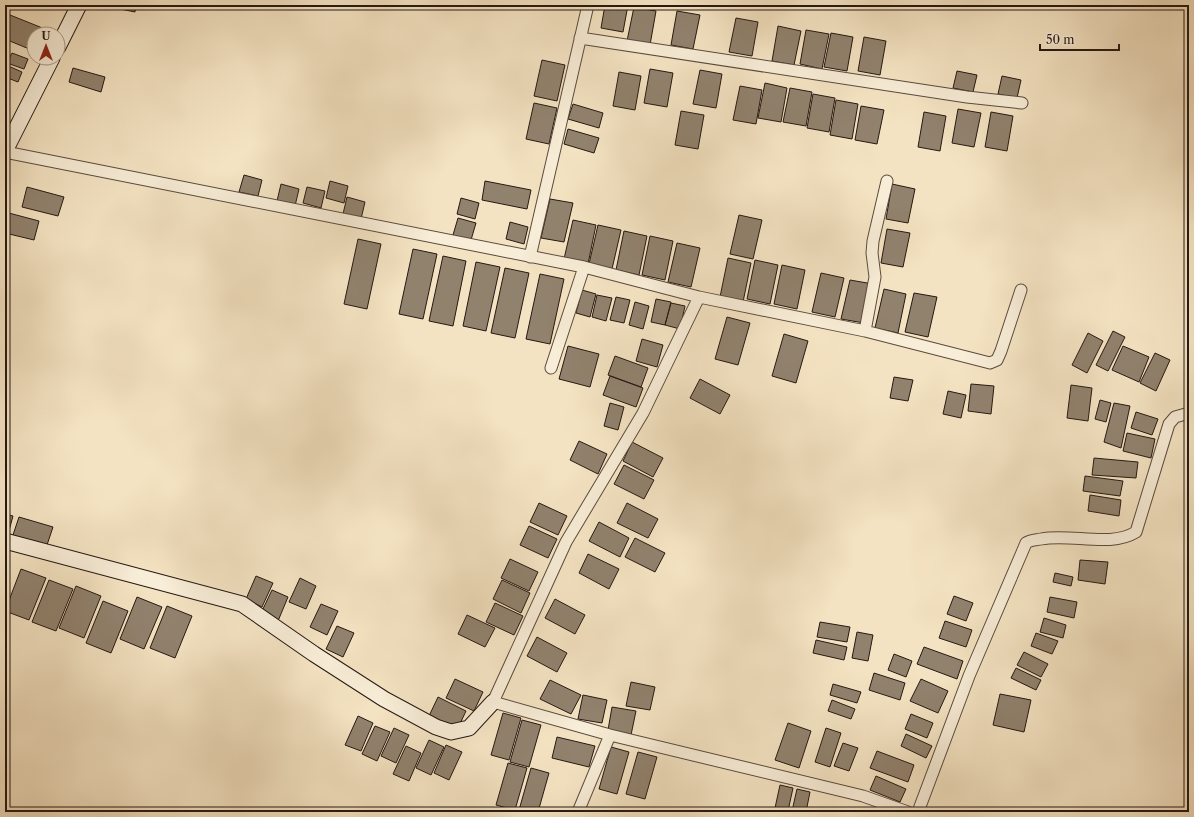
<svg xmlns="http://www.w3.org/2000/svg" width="1194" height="817" font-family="'Libre Caslon Text',serif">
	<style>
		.building { fill: #91826e; stroke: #261813 }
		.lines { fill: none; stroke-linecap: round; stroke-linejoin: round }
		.street-casing { stroke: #5a4b3f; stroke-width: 13 }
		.secondary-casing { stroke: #261813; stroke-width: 17 }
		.street { stroke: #f8edd7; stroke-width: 11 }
		.secondary { stroke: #f8edd7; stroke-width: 15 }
	</style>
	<rect width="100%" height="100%" fill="#f4e3c2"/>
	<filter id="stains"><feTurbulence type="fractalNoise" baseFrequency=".005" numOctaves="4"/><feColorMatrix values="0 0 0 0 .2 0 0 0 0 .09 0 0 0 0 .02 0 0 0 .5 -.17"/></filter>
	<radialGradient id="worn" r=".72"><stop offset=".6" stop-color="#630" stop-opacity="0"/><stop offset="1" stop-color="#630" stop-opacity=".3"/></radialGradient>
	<path class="building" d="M101 5H136L135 12Z
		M605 5H628L623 32 601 28Z
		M634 7 656 11 650 45 627 41Z
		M677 11 700 15 693 49 671 45Z
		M5 13 50 31 49 34H34V51L5 39Z
		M736 18 758 22 752 56 729 52Z
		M778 26 801 31 794 65 772 61Z
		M806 30 829 34 822 69 800 64Z
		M831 33 853 37 847 71 824 67Z
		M864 37 886 41 880 75 858 71Z
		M12 53 28 59 24 69 7 63Z
		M542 60 565 65 557 101 534 96Z
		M6 65 22 72 18 82 5 77Z
		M73 68 105 77 101 92 69 82Z
		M650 69 673 73 667 107 644 103Z
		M700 70 722 74 716 108 693 104Z
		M957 71 977 75 973 92 953 88Z
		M619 72 641 76 635 110 613 106Z
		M1002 76 1021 80 1017 98 998 94Z
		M765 83 787 88 781 122 758 118Z
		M740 86 762 90 756 124 733 120Z
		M790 88 812 92 806 126 783 122Z
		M813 94 835 98 829 132 807 128Z
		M836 100 858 104 852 139 830 135Z
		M534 103 557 108 549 144 526 139Z
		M573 104 603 113 599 128 568 119Z
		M861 106 884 110 877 144 855 140Z
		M958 109 981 113 974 147 952 143Z
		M681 111 704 115 698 149 675 145Z
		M924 112 946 116 940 151 918 147Z
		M991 112 1013 116 1007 151 985 147Z
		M568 129 599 138 594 153 564 144Z
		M244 175 262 180 258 196 239 192Z
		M330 181 348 186 344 203 326 198Z
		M485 181 531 190 527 209 482 200Z
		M281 184 299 189 295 206 277 201Z
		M892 184 915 189 908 223 886 219Z
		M27 187 64 197 58 216 22 207Z
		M307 187 325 191 321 208 303 203Z
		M347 197 365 202 361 219 343 214Z
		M461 198 479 203 475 219 457 214Z
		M550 199 573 203 564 242 541 238Z
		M5 212 39 221 34 240 5 233Z
		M739 215 762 220 753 259 730 254Z
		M458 218 476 223 471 240 453 235Z
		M573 220 596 225 588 264 564 259Z
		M510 222 528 227 524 244 506 239Z
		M598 225 621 230 612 269 589 264Z
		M887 229 910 233 903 267 881 263Z
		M624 231 647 236 639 275 616 270Z
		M650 236 673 241 665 280 642 275Z
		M358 239 381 244 367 309 344 304Z
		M677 243 700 248 691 287 668 282Z
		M413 249 437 254 423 319 399 314Z
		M443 256 466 261 453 326 429 321Z
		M728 258 751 263 743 302 720 297Z
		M755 260 778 265 770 304 747 299Z
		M476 262 500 267 486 331 463 326Z
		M782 265 805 270 797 309 774 304Z
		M505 268 529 273 515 338 491 333Z
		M821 273 844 278 835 317 812 312Z
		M540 274 564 279 550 344 526 339Z
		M850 280 873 284 864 323 841 319Z
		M884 289 906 294 898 333 875 328Z
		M582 290 596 294 590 317 576 313Z
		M914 293 937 297 928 337 905 332Z
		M597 295 612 298 606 321 592 317Z
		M616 297 630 300 624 323 610 320Z
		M656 299 671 302 665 325 651 322Z
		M635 302 649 306 643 329 629 325Z
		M671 303 685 306 680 329 665 325Z
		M727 317 750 323 738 365 715 359Z
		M1113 331 1125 337 1108 371 1096 365Z
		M1088 333 1103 341 1087 373 1072 365Z
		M784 334 808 341 796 383 772 376Z
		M642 339 663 345 657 367 636 361Z
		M568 346 599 354 590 387 559 379Z
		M1123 346 1149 357 1139 382 1112 370Z
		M1155 353 1170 360 1156 391 1140 383Z
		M615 356 648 368 641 387 608 375Z
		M610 376 643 388 636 407 603 395Z
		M894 377 913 380 908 401 890 398Z
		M700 379 730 395 720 414 690 398Z
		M971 384 994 386 991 414 968 411Z
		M1071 385 1092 388 1088 421 1067 418Z
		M948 391 966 395 961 418 943 414Z
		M1100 400 1111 403 1106 422 1095 419Z
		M610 403 624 407 618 430 604 426Z
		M1114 403 1130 406 1121 448 1104 442Z
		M1136 412 1158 419 1152 435 1131 428Z
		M1127 433 1155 439 1151 458 1123 451Z
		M579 441 607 454 598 474 570 460Z
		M632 442 663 458 653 477 623 461Z
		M1094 458 1138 462 1136 478 1092 475Z
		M624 465 654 480 644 499 614 484Z
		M1085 476 1123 481 1120 496 1083 491Z
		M1090 495 1121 500 1119 516 1088 511Z
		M539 503 567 516 558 535 530 522Z
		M627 503 658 519 648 538 617 523Z
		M5 514 13 516 7 538 5 537Z
		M19 517 53 527 46 548 12 538Z
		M599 522 629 538 620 557 589 541Z
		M529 526 557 539 548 558 520 545Z
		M635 538 665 553 655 572 625 557Z
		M588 554 619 569 609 589 579 573Z
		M510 559 538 572 529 591 501 578Z
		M1080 560 1108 562 1105 584 1078 580Z
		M21 569 46 578 29 620 5 611Z
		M1055 573 1073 577 1071 586 1053 582Z
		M256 576 273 583 262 607 246 599Z
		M300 578 316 586 306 609 289 602Z
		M49 580 73 589 56 631 32 622Z
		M502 580 530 593 521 613 493 599Z
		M76 586 101 596 84 638 59 628Z
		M272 590 288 597 278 621 261 613Z
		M954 596 973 603 966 621 947 614Z
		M137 597 162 607 144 649 120 639Z
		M1050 597 1077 602 1074 618 1047 612Z
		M555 599 585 615 575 634 545 618Z
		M103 601 128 611 111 653 86 643Z
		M495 603 523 616 514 635 486 622Z
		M321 604 338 611 327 635 310 627Z
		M167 606 192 616 175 658 150 648Z
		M467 615 495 628 485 647 458 634Z
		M1044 618 1066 625 1063 638 1040 632Z
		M945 621 972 630 966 647 939 638Z
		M820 622 850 627 847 642 817 637Z
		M337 626 354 633 343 657 326 649Z
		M857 632 873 635 868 661 852 658Z
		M1036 633 1058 641 1052 654 1031 646Z
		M537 637 567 653 557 672 527 656Z
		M816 640 847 647 844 660 813 653Z
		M924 647 963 661 957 679 917 664Z
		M1024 652 1048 664 1041 677 1017 665Z
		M894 654 912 661 906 677 888 670Z
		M1016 668 1041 680 1036 690 1011 678Z
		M874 673 905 683 900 700 869 690Z
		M455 679 483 692 474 711 446 698Z
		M921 679 948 691 938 713 910 701Z
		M550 680 581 695 571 714 540 699Z
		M631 682 655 687 650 710 626 706Z
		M833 684 861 692 857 703 830 695Z
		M1000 694 1031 700 1024 732 993 725Z
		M583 695 607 700 602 723 578 719Z
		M438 697 466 711 457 730 429 716Z
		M832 700 855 709 851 719 828 711Z
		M612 707 636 711 631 735 608 730Z
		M503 713 521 718 509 760 491 755Z
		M911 714 933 723 927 738 905 729Z
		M358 716 373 723 361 751 345 745Z
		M522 720 541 725 529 767 510 762Z
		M788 723 811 731 799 768 775 760Z
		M375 726 390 732 377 761 362 754Z
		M394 728 409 735 396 763 381 756Z
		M826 728 841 733 830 767 815 762Z
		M906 734 932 746 926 758 901 746Z
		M557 737 595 746 589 767 552 758Z
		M429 740 444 747 431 775 416 768Z
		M843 743 858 748 849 771 834 766Z
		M446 745 462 752 449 780 434 773Z
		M406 746 421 753 409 781 393 774Z
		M611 747 629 752 617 794 599 789Z
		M877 751 914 765 908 782 870 768Z
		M638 752 657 757 645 799 626 794Z
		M508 763 527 768 515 810 496 805Z
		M531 768 549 773 538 812 519 810Z
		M876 776 906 789 900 802 870 790Z
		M780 785 793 788 788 811 775 808Z
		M797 789 810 792 806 812 792 811Z"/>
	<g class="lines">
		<g class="street-casing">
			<path id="street" d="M580 38 967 97 1022 103
				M5 152 584 267 699 297 643 413 566 542 493 702 610 735 863 796 908 812
				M530 257 588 5
				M699 297 865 331 990 363 997 360 1001 351 1021 290
				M865 331 875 277 872 253 873 241 887 181
				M551 368 584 267
				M578 812 610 735
				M918 812 969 676 1026 543C1030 540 1036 540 1041 539 1071 533 1110 548 1136 532L1169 424 1175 417 1189 413"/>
		</g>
		<g class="secondary-casing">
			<path id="secondary" d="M58 47 79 5
				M5 151 52 58
				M5 541 242 604 314 654 384 699 436 727 451 732 469 728 493 702"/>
		</g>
		<use href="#street" class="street"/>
		<use href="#secondary" class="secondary"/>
	</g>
	<rect width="1194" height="817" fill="none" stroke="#f4e3c2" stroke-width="20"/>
	<rect x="6" y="6" width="1182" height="805" fill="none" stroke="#261813" stroke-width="2"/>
	<rect x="10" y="10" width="1174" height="797" fill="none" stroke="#261813"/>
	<g transform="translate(46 46)"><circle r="19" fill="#f8edd7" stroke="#a49889"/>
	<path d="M0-3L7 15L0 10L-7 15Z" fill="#8f2418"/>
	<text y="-6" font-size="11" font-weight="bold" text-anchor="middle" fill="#261813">U</text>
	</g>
	<path d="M1040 44v6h79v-6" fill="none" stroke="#261813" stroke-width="2"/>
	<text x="1046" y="44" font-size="12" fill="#261813" stroke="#f8edd7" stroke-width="3" paint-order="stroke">50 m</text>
	<rect width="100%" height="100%" filter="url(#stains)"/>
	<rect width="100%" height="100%" fill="url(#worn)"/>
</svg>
